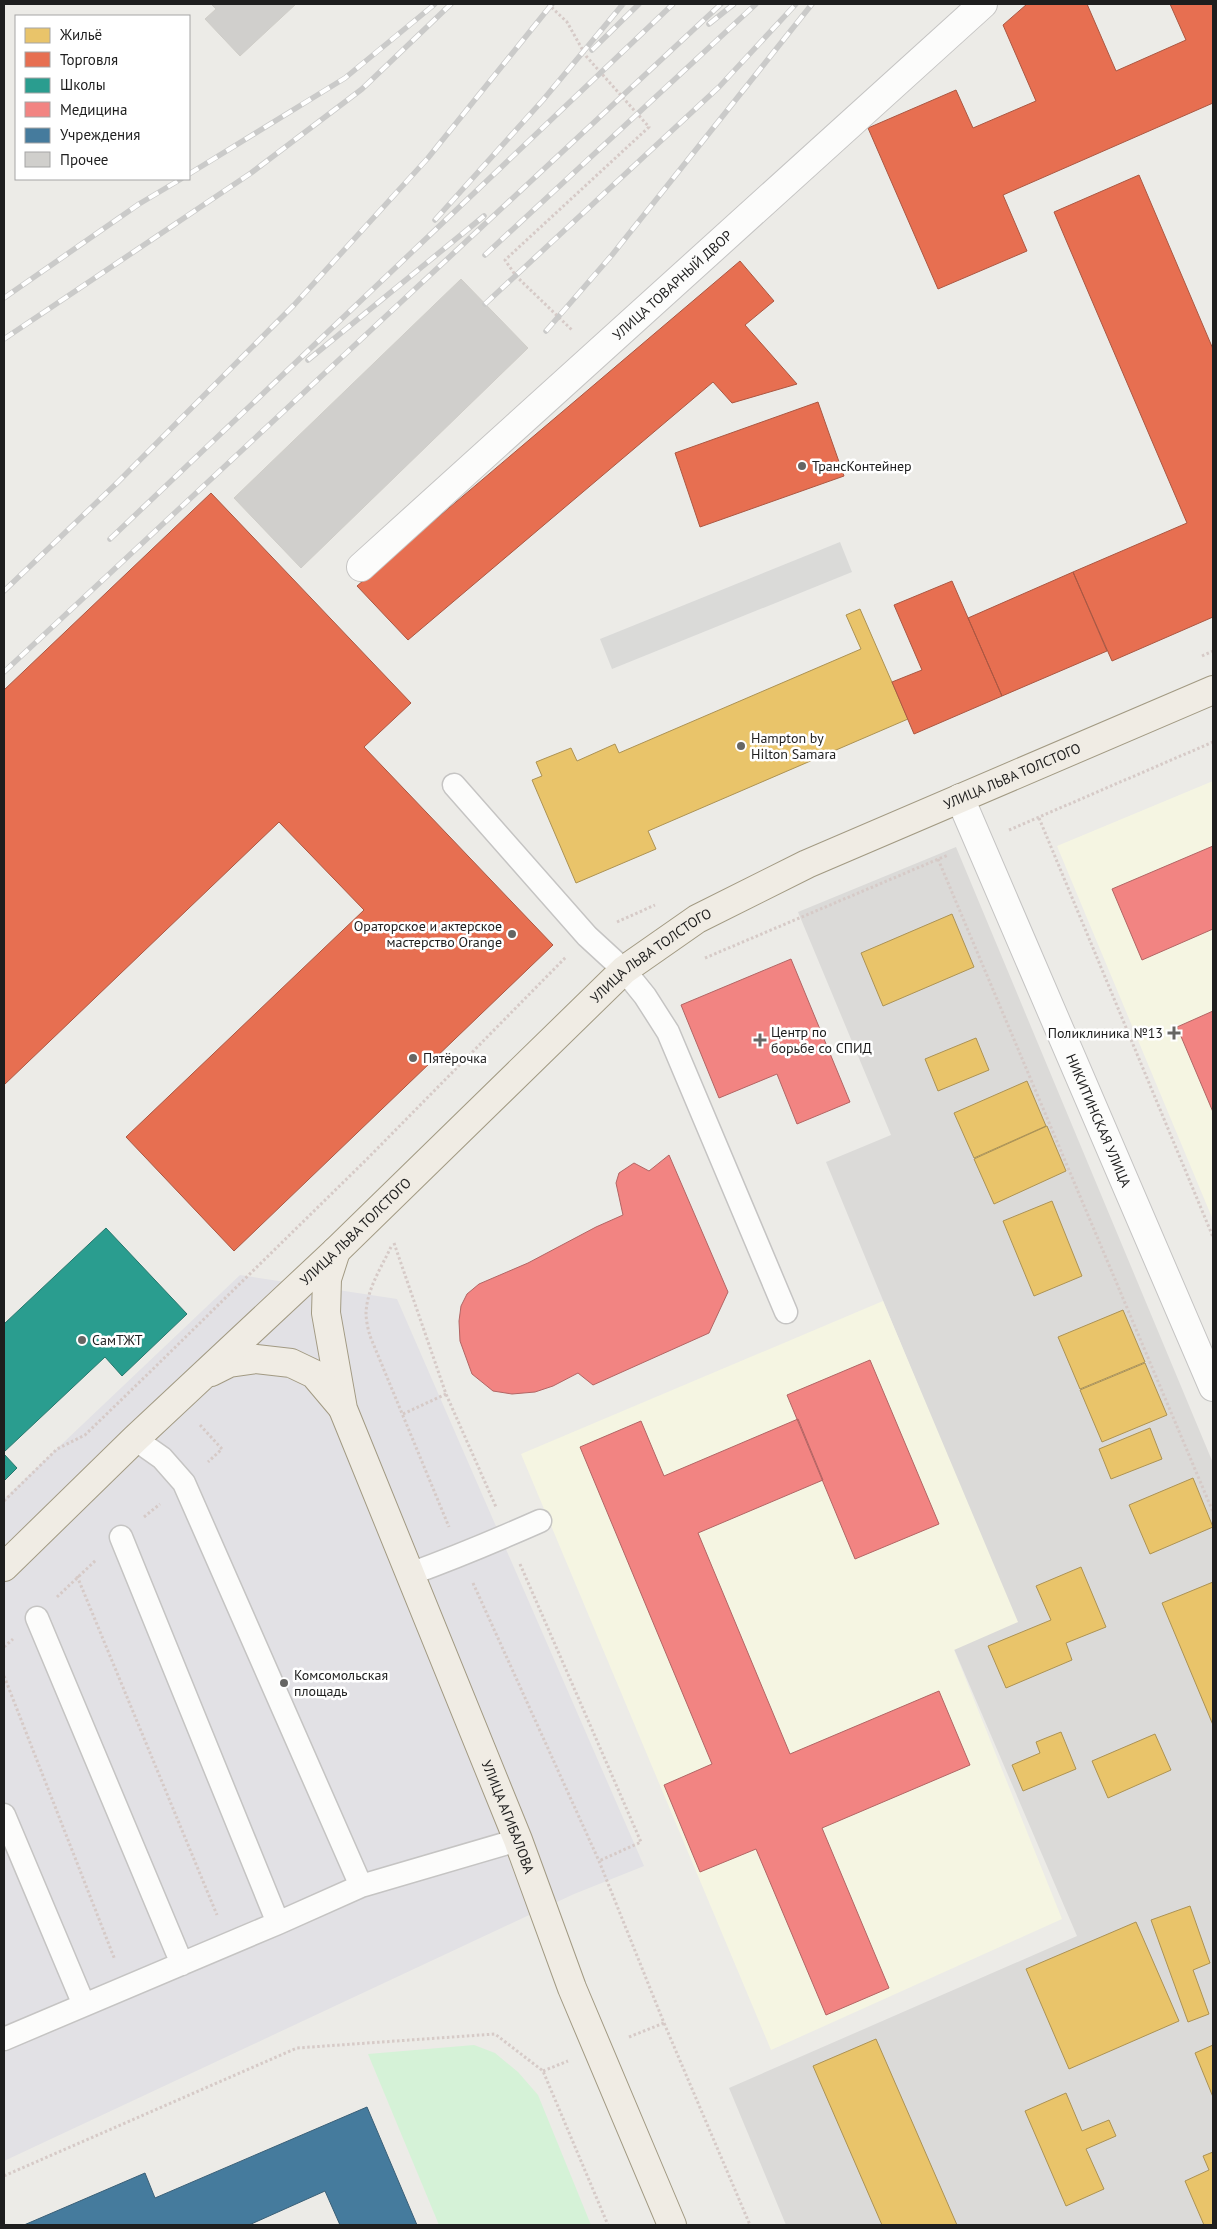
<svg xmlns="http://www.w3.org/2000/svg" width="1217" height="2229" font-family="'PT Sans',sans-serif">
	<style>
		.residential { fill: #dbdad8 }
		.education { fill: #f5f5e2 }
		.religious { fill: #dadad8 }
		.park { fill: #d5f2d7 }
		.plaza { fill: #e2e1e5 }
		.homes { fill: #e9c46a; stroke: #ac9253 }
		.shops { fill: #e76f51; stroke: #ab5742 }
		.schools { fill: #2a9d8f; stroke: #26776d }
		.health { fill: #f28482; stroke: #b26564 }
		.public { fill: #457b9d; stroke: #395f77 }
		.building { fill: #d0cfcc; stroke: #cfcdc8 }
		.lines { fill: none; stroke-linecap: round; stroke-linejoin: round }
		.lane-casing { stroke: #c5c4c3; stroke-width: 25 }
		.street-casing { stroke: #c5c4c3; stroke-width: 30 }
		.primary-casing { stroke: #a29a83; stroke-width: 30 }
		.path { stroke: #d6cac7; stroke-width: 3; stroke-dasharray: 2.5 2.5; stroke-linecap: butt }
		.lane { stroke: #fcfcfb; stroke-width: 22 }
		.street { stroke: #fcfcfb; stroke-width: 28 }
		.primary { stroke: #f0ece4; stroke-width: 28 }
		.rail-casing { stroke: #cacac9; stroke-width: 5.5 }
		.rail { stroke: #fff; stroke-width: 4; stroke-dasharray: 11; stroke-linecap: butt }
		.poi-dot { fill: #666664; stroke: #fff; stroke-width: 2 }
		.labels { text-anchor: middle; stroke-width: 5; stroke-linejoin: round; paint-order: stroke }
		.street-label { font-size: 14px; fill: #1e1e1e; stroke: #fff }
		.poi-label { font-size: 14px; fill: #1e1e1e; stroke: #fff; text-anchor: start }
	</style>
	<rect width="100%" height="100%" fill="#ecebe7"/>
	<path class="residential" d="M956 847 1213 1463V2225H786L729 2088 1077 1936 954 1649 1015 1621 826 1162 891 1135 798 912Z"/>
	<path class="education" d="M1213 781V1220L1057 846Z
		M883 1301 1018 1622 954 1650 1062 1919 771 2050 521 1454Z"/>
	<path class="religious" d="M840 542 852 572 612 669 600 639Z"/>
	<path class="park" d="M474 2045 495 2053 518 2072 538 2095 591 2225H439L368 2054Z"/>
	<path class="plaza" d="M240 1275 397 1299 644 1866 574 1894 4 2161V1499Z"/>
	<path class="homes" d="M860 609 908 719 648 831 656 849 576 883 532 780 542 776 536 762 571 748 577 761 615 744 619 753 861 649 846 615Z
		M952 914 974 967 883 1006 861 953Z
		M976 1038 989 1070 938 1091 925 1059Z
		M1027 1081 1046 1126 974 1158 954 1113Z
		M1047 1126 1066 1171 994 1204 974 1159Z
		M1052 1201 1082 1276 1034 1296 1003 1221Z
		M1123 1310 1145 1362 1080 1389 1058 1337Z
		M1145 1363 1167 1415 1102 1442 1080 1390Z
		M1150 1428 1162 1459 1111 1479 1099 1449Z
		M1193 1478 1213 1527 1150 1554 1129 1505Z
		M1081 1567 1106 1627 1066 1643 1072 1660 1006 1688 988 1646 1051 1620 1036 1586Z
		M1213 1582V1725L1162 1603Z
		M1061 1732 1076 1769 1023 1791 1012 1765 1040 1753 1036 1742Z
		M1155 1734 1171 1770 1108 1798 1092 1761Z
		M1190 1906 1210 1963 1193 1970 1209 2014 1188 2022 1151 1920Z
		M1136 1922 1179 2021 1069 2069 1026 1969Z
		M876 2039 957 2225H882L813 2066Z
		M1213 2045V2097L1195 2053Z
		M1066 2093 1082 2131 1109 2120 1116 2136 1086 2149 1104 2189 1066 2206 1025 2111Z
		M1213 2152V2225H1204L1185 2181 1209 2170 1203 2156Z"/>
	<path class="shops" d="M1027 4H1087L1116 71 1186 40 1170 4H1213V103L1003 195 1027 251 938 289 868 128 956 90 973 128 1036 101 1003 25Z
		M1139 175 1213 349V617L1112 661 1073 572 1187 523 1054 212Z
		M740 261 774 301 745 325 797 384 732 403 713 382 408 640 357 586Z
		M818 402 844 476 700 527 675 453Z
		M211 493 411 703 364 747 553 945 234 1251 126 1137 364 910 279 822 4 1085V690Z
		M1073 572 1107 651 1002 696 968 618Z
		M952 581 1002 696 914 734 892 682 922 670 894 605Z"/>
	<path class="schools" d="M106 1228 187 1314 122 1376 105 1357 4 1452V1324Z
		M4 1454 17 1468 4 1481Z"/>
	<path class="health" d="M1213 846V929L1142 960 1112 889Z
		M791 959 850 1102 797 1124 777 1074 719 1098 681 1005Z
		M1213 1011V1112L1177 1027Z
		M669 1155 728 1292 709 1333 593 1385 578 1373 553 1386 535 1392 512 1394 493 1391 472 1374 460 1341 459 1321 461 1306 467 1294 479 1284 528 1263 596 1227 623 1215 616 1183 619 1173 634 1163 649 1171Z
		M870 1360 939 1524 855 1559 787 1395Z
		M798 1419 823 1480 698 1533 790 1754 939 1691 970 1765 822 1828 889 1988 826 2015 756 1849 700 1872 664 1785 712 1764 580 1447 641 1421 664 1476Z"/>
	<path class="public" d="M367 2107 417 2225H340L325 2191 249 2225H24L145 2173 155 2198Z"/>
	<path class="building" d="M211 4H296L240 56 205 19 216 9Z
		M461 279 528 348 301 568 234 498Z"/>
	<g class="lines">
		<g class="lane-casing">
			<path id="lane" d="M454 785 587 936 624 970 645 996 668 1032 786 1312
				M135 1439 162 1458 184 1483 361 1886
				M121 1537 278 1923
				M410 1574C454 1558 497 1540 540 1521
				M37 1618 182 1964
				M4 1815 84 2005
				M4 2039 278 1923 361 1886 518 1840"/>
		</g>
		<g class="street-casing">
			<g id="street">
				<path id="s1" d="M361 567 983 4"/>
				<path id="s2" d="M960 798 1213 1387"/>
			</g>
		</g>
		<g class="primary-casing">
			<g id="primary">
				<path id="s3" d="M336 1251 327 1279 326 1313 343 1409 518 1840 572 1988 672 2225"/>
				<path d="M211 1372 229 1363 256 1359 291 1363 314 1374 341 1406"/>
				<path id="s4" d="M4 1567 135 1439 336 1251 624 970 697 919 807 864 1213 690"/>
			</g>
		</g>
		<path class="path" d="M548 4 567 22 586 56 649 127 505 260 516 276 573 331
			M1202 656 1213 651
			M1039 818 1213 1237
			M1009 830 1213 742
			M938 859 1213 1512
			M617 922 655 905
			M705 958 948 855
			M394 1243 446 1394 496 1507
			M391 1247C381 1268 367 1289 366 1313 366 1320 368 1329 370 1336L449 1527
			M403 1414 446 1394
			M200 1425 222 1449 208 1462
			M4 1501 57 1449 85 1435 152 1370 368 1158 566 957
			M144 1517 160 1504
			M520 1564 641 1842 599 1861
			M77 1576 217 1915
			M473 1583 599 1861 664 2023 750 2225
			M57 1597 96 1560
			M4 1647 13 1639
			M4 1676 115 1960
			M629 2037 664 2023
			M543 2071 568 2061
			M4 2176 297 2048 495 2034 543 2071 608 2225"/>
		<use href="#lane" class="lane"/>
		<use href="#street" class="street"/>
		<use href="#primary" class="primary"/>
		<g class="rail-casing">
			<path id="rail" d="M709 24 734 4
				M592 50 639 4
				M189 174 345 78 435 4
				M435 220 543 100 623 4
				M485 255 756 4
				M4 298 139 204 181 179
				M485 304 719 87 796 4
				M546 331 612 255 812 4
				M4 339 251 173 362 89 451 4
				M308 360 484 216
				M110 539 673 4
				M4 591 118 482 294 305 428 158 552 4
				M4 672 721 4"/>
		</g>
		<use href="#rail" class="rail"/>
	</g>
	<g class="poi-dot">
		<circle cx="802" cy="466" r="5"/>
		<circle cx="741" cy="746" r="5"/>
		<circle cx="512" cy="934" r="5"/>
		<path d="M1171.5 1025.5h5v5h5v5h-5v5h-5v-5h-5v-5h5z"/>
		<path d="M757.5 1032.5h5v5h5v5h-5v5h-5v-5h-5v-5h5z"/>
		<circle cx="413" cy="1058" r="5"/>
		<circle cx="82" cy="1340" r="5"/>
		<circle cx="284" cy="1683" r="5"/>
	</g>
	<g class="labels">
		<g class="street-label">
			<text dy="5" stroke="none"><textPath href="#s1" startOffset="420">УЛИЦА ТОВАРНЫЙ ДВОР</textPath></text>
			<text dy="5" stroke="none"><textPath href="#s4" startOffset="1296">УЛИЦА ЛЬВА ТОЛСТОГО</textPath></text>
			<text dy="5" stroke="none"><textPath href="#s4" startOffset="891">УЛИЦА ЛЬВА ТОЛСТОГО</textPath></text>
			<text dy="5" stroke="none"><textPath href="#s2" startOffset="351">НИКИТИНСКАЯ УЛИЦА</textPath></text>
			<text dy="5" stroke="none"><textPath href="#s4" startOffset="486">УЛИЦА ЛЬВА ТОЛСТОГО</textPath></text>
			<text dy="5" stroke="none"><textPath href="#s3" startOffset="601">УЛИЦА АГИБАЛОВА</textPath></text>
		</g>
		<g class="poi-label">
			<text x="812" y="471">ТрансКонтейнер</text>
			<text x="751" y="743">Hampton by<tspan x="751" dy="16">Hilton Samara</tspan></text>
			<text x="502" y="931" text-anchor="end">Ораторское и актерское<tspan x="502" dy="16">мастерство Orange</tspan></text>
			<text x="771" y="1037">Центр по<tspan x="771" dy="16">борьбе со СПИД</tspan></text>
			<text x="1163" y="1038" text-anchor="end">Поликлиника №13</text>
			<text x="423" y="1063">Пятёрочка</text>
			<text x="92" y="1345">СамТЖТ</text>
			<text x="294" y="1680">Комсомольская<tspan x="294" dy="16">площадь</tspan></text>
		</g>
	</g>
	<rect width="1217" height="2229" fill="none" stroke="#1e1e1e" stroke-width="10"/>
	<rect x="15" y="15" width="175" height="165" fill="#ffffff" stroke="#a5a5a5"/>
	<rect x="25" y="28" width="25" height="15" fill="#e9c46a" stroke="#a5a5a5"/>
	<text x="60" y="40" font-size="15" fill="#1e1e1e">Жильё</text>
	<rect x="25" y="52" width="25" height="15" fill="#e76f51" stroke="#a5a5a5"/>
	<text x="60" y="65" font-size="15" fill="#1e1e1e">Торговля</text>
	<rect x="25" y="78" width="25" height="15" fill="#2a9d8f" stroke="#a5a5a5"/>
	<text x="60" y="90" font-size="15" fill="#1e1e1e">Школы</text>
	<rect x="25" y="102" width="25" height="15" fill="#f28482" stroke="#a5a5a5"/>
	<text x="60" y="115" font-size="15" fill="#1e1e1e">Медицина</text>
	<rect x="25" y="128" width="25" height="15" fill="#457b9d" stroke="#a5a5a5"/>
	<text x="60" y="140" font-size="15" fill="#1e1e1e">Учреждения</text>
	<rect x="25" y="152" width="25" height="15" fill="#d0cfcc" stroke="#a5a5a5"/>
	<text x="60" y="165" font-size="15" fill="#1e1e1e">Прочее</text>
</svg>
